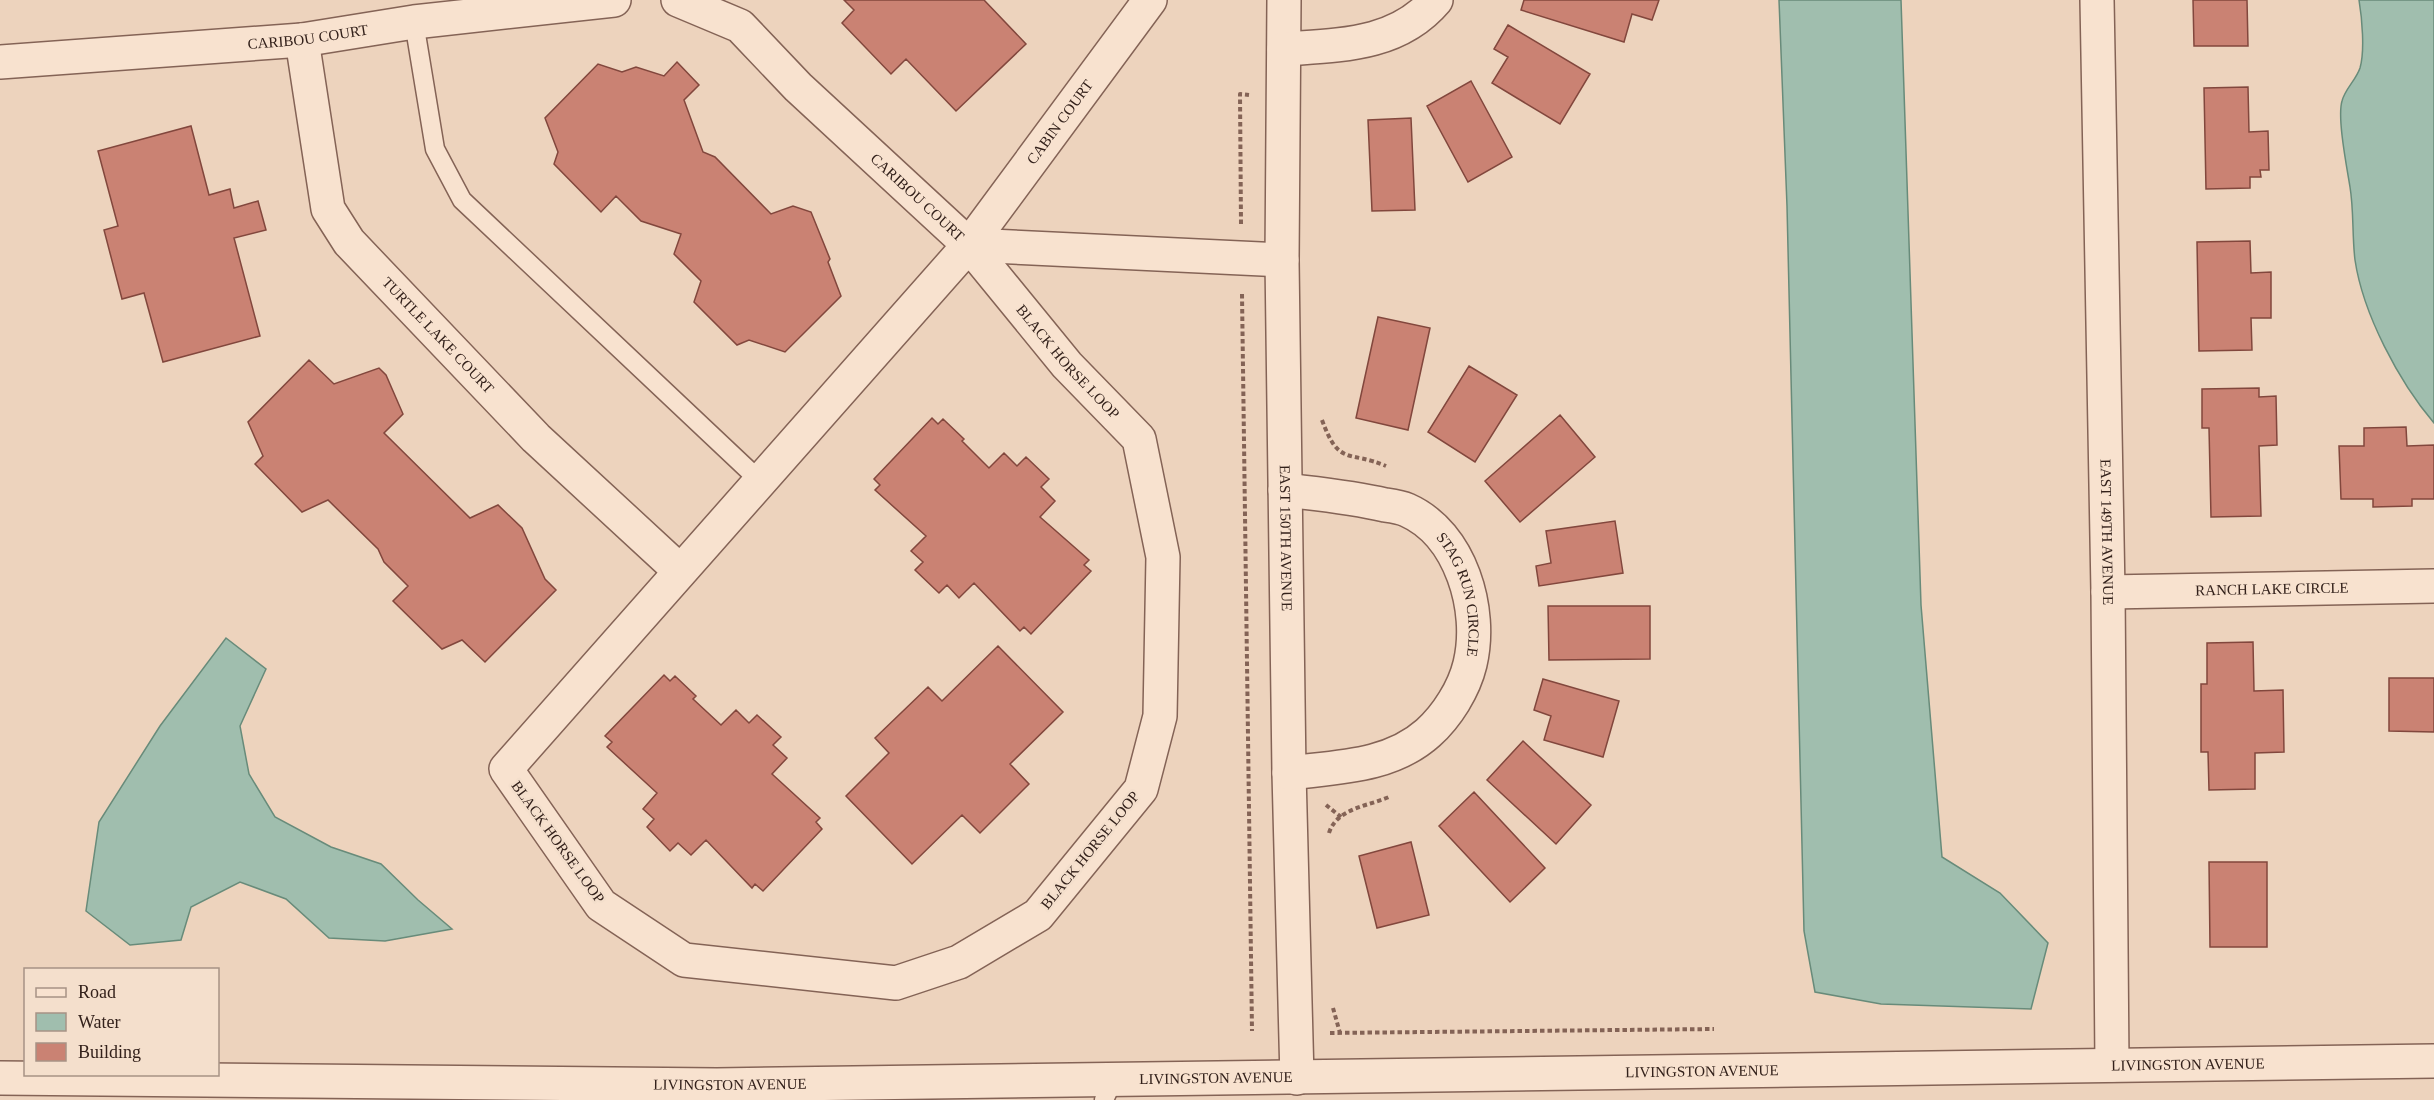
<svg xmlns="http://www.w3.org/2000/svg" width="2434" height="1100" font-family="Georgia,serif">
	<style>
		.water { fill: #a0beae; stroke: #688b7a; stroke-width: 1.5 }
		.building { fill: #ca8273; stroke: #82473d; stroke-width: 1.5 }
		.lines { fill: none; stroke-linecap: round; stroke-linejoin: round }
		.service-casing { stroke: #846356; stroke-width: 21 }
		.minor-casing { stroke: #846356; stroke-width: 36 }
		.tertiary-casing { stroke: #846356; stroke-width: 36 }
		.path { stroke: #846356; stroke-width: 4; stroke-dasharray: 4.5 3; stroke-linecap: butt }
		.service { stroke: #f8e2cf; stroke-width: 18 }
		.minor { stroke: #f8e2cf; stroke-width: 33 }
		.tertiary { stroke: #f8e2cf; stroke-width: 33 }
		.labels { text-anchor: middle; stroke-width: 5; stroke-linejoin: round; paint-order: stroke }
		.street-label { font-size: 15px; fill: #33211b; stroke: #f4dfcc }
	</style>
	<rect width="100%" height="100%" fill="#edd3bd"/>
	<path class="water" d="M1779 0H1901L1921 605 1942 857 2000 893 2048 943 2031 1009 1881 1004 1815 992 1804 931 1787 206Z
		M2359 0H2434V423C2399 382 2363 314 2355 260 2352 236 2354 211 2350 187 2347 168 2337 118 2342 101 2345 89 2356 80 2360 68 2365 51 2362 18 2359 0Z
		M226 638 266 669 240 726 249 774 275 817 331 847 381 864 418 900 452 929 385 941 329 938 286 899 240 882 191 907 181 940 130 945 86 911 99 822 160 726Z"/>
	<path class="building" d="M844 0H984L1026 44 956 111 906 59 891 74 842 23 854 10Z
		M1524 0H1659L1652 20 1632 14 1624 42 1521 10Z
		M2193 0H2247L2248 46H2194Z
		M1508 25 1590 74 1560 124 1492 83 1508 57 1494 49Z
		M677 62 699 85 684 100 703 152 715 157 771 214 793 206 811 212 830 259 828 262 841 296 785 352 749 340 737 345 694 302 701 281 674 254 681 234 641 221 616 196 601 212 554 164 558 152 545 118 598 64 622 72 636 67 664 76Z
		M1471 81 1512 157 1468 182 1427 106Z
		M2248 87 2249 132 2268 131 2269 170H2260L2261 177H2250V188L2206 189 2204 88Z
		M1411 118 1415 210 1372 211 1368 120Z
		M191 126 209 195 230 189 234 208 258 201 266 230 234 238 260 336 163 362 144 293 122 299 104 230 118 226 98 151Z
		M2250 241 2251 273 2271 272V318H2251L2252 350 2199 351 2197 242Z
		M1378 317 1430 328 1408 430 1356 418Z
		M309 360 334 384 379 368 386 375 403 414 384 433 470 518 498 505 522 528 545 579 556 590 485 662 462 640 442 649 393 601 408 586 384 562 378 549 328 500 302 512 255 464 263 456 248 422Z
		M1469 366 1517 395 1475 462 1428 432Z
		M2259 388V397L2276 396 2277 445 2259 446 2261 516 2211 517 2209 428H2202V389Z
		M1560 415 1595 457 1520 522 1485 481Z
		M932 418 938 424 943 419 964 439 962 441 989 468 1004 453 1017 466 1026 457 1049 479 1041 487 1055 501 1040 517 1089 560 1084 565 1091 571 1031 634 1024 627 1020 631 974 583 959 598 947 585 939 593 915 570 923 562 911 551 926 536 875 490 880 485 874 479Z
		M2406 427 2407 446 2434 445V499H2412V506L2373 507V499H2341L2339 446H2364V428Z
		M1615 521 1623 573 1539 586 1536 566 1551 563 1546 531Z
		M1548 606H1650V659L1549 660Z
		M2253 642 2254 691 2283 690 2284 752 2255 753V789L2209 790 2208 752H2201V684H2207V643Z
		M998 646 1063 712 1010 764 1029 784 980 833 962 815 912 864 846 796 889 753 875 738 928 687 942 701Z
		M664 675 670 681 675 676 696 696 693 699 721 725 736 710 749 723 757 715 781 737 773 745 787 758 772 774 820 818 816 822 822 829 763 891 755 884 752 888 706 840 691 855 678 843 670 851 647 827 654 819 643 809 657 793 607 747 612 742 605 736Z
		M2389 678H2434V732L2389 731Z
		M1543 679 1619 701 1603 757 1544 740 1551 716 1534 710Z
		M1523 741 1591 805 1556 844 1487 780Z
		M1474 792 1545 868 1510 902 1439 826Z
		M1411 842 1429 915 1377 928 1359 856Z
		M2209 862H2267V947H2210Z"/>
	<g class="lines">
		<g class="service-casing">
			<path id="service" d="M414 22 435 149 462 200 760 481
				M1104 1100 1113 1080"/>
		</g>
		<g class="minor-casing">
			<g id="minor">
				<path id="s1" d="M678 0 740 26 798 87 969 245 1282 260"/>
				<path id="s2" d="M1284 0 1282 260 1289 773 1297 1078"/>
				<path id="s3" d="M2097 0 2108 592 2112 1065"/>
				<path id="s4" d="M302 40 328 209 349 242 536 438 680 571"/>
				<path d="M1284 49C1339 45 1397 46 1436 0"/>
				<path id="s5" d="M0 62 302 40 414 22 614 0"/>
				<path id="s6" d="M969 245 1067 365 1139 439 1163 557 1160 716 1141 789 1038 915 959 962 896 983 684 960 601 905 506 769 969 245 1150 0"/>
				<path id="s7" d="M1285 490C1318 494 1352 497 1385 505 1392 506 1400 507 1407 510 1461 534 1483 610 1470 664 1464 689 1447 716 1428 733 1390 767 1337 767 1289 773"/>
				<path id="s8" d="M2108 592 2434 586"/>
			</g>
		</g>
		<g class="tertiary-casing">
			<g id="tertiary">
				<path id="s9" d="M0 1078 717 1085 2434 1061"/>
			</g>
		</g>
		<path class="path" d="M1241 224 1240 94 1249 95
			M1242 294 1252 1031
			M1322 420C1339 467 1349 450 1386 466
			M1326 805 1341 817
			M1329 833C1337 807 1371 806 1391 796
			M1333 1008 1340 1033
			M1330 1033 1714 1029"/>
		<use href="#service" class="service"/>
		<use href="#minor" class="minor"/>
		<use href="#tertiary" class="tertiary"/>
	</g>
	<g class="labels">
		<g class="street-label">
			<text dy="5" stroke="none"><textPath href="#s5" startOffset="309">CARIBOU COURT</textPath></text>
			<text dy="5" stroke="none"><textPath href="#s6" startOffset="2265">CABIN COURT</textPath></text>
			<text dy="5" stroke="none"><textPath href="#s1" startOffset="314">CARIBOU COURT</textPath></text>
			<text dy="5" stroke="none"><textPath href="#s4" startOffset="339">TURTLE LAKE COURT</textPath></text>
			<text dy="5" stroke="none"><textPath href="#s6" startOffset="153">BLACK HORSE LOOP</textPath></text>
			<text dy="5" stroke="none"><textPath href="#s3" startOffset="532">EAST 149TH AVENUE</textPath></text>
			<text dy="5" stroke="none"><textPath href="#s2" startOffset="538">EAST 150TH AVENUE</textPath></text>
			<text dy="5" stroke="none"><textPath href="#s8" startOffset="164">RANCH LAKE CIRCLE</textPath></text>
			<text dy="5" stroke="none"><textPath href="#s7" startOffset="230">STAG RUN CIRCLE</textPath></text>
			<text transform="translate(558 842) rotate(54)" y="5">BLACK HORSE LOOP</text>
			<text transform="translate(1090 850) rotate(-51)" y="5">BLACK HORSE LOOP</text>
			<text dy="5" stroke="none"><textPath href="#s9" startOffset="2188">LIVINGSTON AVENUE</textPath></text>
			<text dy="5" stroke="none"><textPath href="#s9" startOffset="1702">LIVINGSTON AVENUE</textPath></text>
			<text dy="5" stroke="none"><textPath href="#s9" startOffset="1216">LIVINGSTON AVENUE</textPath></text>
			<text dy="5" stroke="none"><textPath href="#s9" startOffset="730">LIVINGSTON AVENUE</textPath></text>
		</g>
	</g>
	<rect x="24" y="968" width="195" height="108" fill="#f4dfcc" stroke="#a79385" stroke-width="1.5"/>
	<rect x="36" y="988" width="30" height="9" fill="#f8e2cf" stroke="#a79385" stroke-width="1.5"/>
	<text x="78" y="998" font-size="18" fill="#33211b">Road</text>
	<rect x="36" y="1013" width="30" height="18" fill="#a0beae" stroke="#a79385" stroke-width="1.5"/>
	<text x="78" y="1028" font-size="18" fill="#33211b">Water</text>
	<rect x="36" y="1043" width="30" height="18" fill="#ca8273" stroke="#a79385" stroke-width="1.5"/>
	<text x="78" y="1058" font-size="18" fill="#33211b">Building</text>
</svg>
